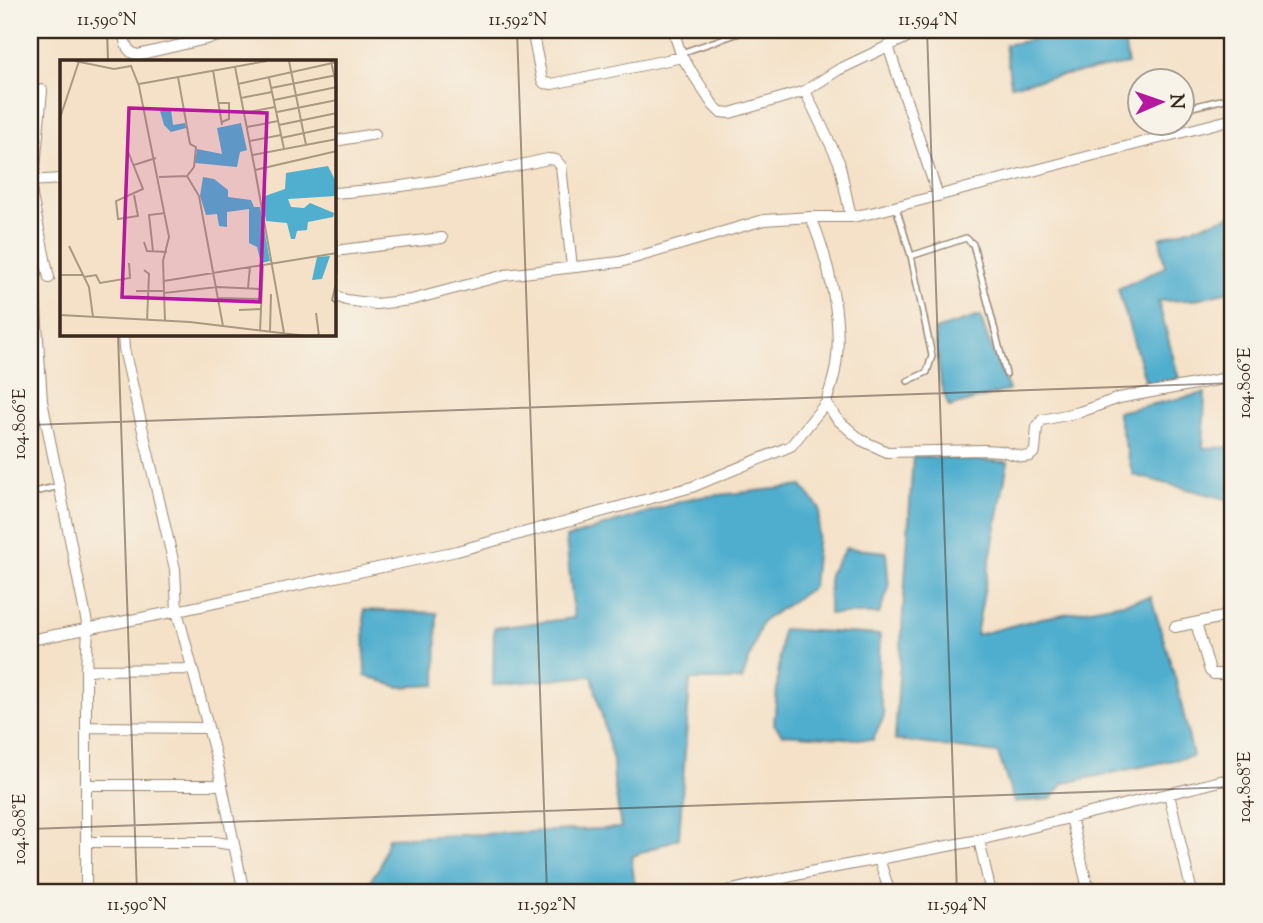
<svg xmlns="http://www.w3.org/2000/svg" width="1263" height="923" font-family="'Sorts Mill Goudy',serif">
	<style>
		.water { fill: #50aece; stroke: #466c76; stroke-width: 2 }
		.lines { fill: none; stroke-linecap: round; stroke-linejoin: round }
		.lane-casing { stroke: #988672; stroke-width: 8 }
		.street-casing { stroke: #988672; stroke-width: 12 }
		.lane { stroke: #fff; stroke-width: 5 }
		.street { stroke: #fff; stroke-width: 10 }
		.ticks { fill: none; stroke: #3b2a1e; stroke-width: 2; stroke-opacity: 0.45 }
		.inset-road { fill: none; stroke: #aa9883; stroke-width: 2 }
		.view { fill: #b5179e; fill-opacity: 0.15; stroke: #b5179e; stroke-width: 3.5 }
		.inset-edge { fill: none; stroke: #3b2a1e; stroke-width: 3.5 }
		.neatline { fill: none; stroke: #3b2a1e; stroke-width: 2.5 }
		.ticks-label { font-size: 18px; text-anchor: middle; fill: #3b2a1e }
	</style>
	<rect width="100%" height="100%" fill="#f7f3e8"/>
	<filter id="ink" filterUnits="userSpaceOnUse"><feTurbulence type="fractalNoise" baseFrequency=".0143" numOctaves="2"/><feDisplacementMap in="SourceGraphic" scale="14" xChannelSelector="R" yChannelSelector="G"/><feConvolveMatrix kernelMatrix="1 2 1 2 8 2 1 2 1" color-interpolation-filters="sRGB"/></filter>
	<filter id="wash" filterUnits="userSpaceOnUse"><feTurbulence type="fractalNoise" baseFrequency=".00686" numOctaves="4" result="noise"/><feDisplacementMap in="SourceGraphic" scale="28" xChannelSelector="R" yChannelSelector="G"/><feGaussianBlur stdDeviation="1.57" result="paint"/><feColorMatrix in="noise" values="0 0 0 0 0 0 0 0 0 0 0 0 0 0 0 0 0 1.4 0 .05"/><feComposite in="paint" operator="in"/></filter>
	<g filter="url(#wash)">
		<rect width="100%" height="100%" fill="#f4e1c7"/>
		<path class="water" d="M1082 30H1122L1128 64 1011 85 1005 45Z
			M1233 215V290L1192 300 1158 301 1179 379 1147 386 1118 289 1165 267 1160 238Z
			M980 316 987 337 1009 390 949 407 941 385 935 330Z
			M1205 393 1203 448 1233 447V501L1133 475 1117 412Z
			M913 456 1008 462 976 635 1042 618 1123 603 1151 597 1176 681 1193 756 1064 783 1051 799 1014 802 998 753 895 740Z
			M802 486 820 509 813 587 762 622 742 680H690L679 838 631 857 636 893H362L380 866 388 838 621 828 614 782 613 761 592 676 493 685 494 628 574 618 566 538 692 498Z
			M846 548 886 552 889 588 879 614H829V574Z
			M364 610 437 613 436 685 398 687 365 675Z
			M782 629 880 635 878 685 884 716 873 740 782 734 774 724Z"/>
	</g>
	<g filter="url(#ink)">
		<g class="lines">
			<g class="lane-casing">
				<path id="lane" d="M681 53 748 30
					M1188 108 1233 97
					M896 207 911 256 932 356 927 372 908 381
					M911 256 966 238 973 244 1006 374
					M30 493 60 486"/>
			</g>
			<g class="street-casing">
				<path id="street" d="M123 30C125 41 125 51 137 55L228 34
					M532 30 542 80 544 83 552 84 682 57
					M673 30 682 57 713 105 720 112 730 113 805 91 838 70 922 30
					M888 46 938 196
					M42 90 35 167 31 181 32 196 49 278
					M805 91 839 162 851 217
					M334 141 375 134
					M30 181 61 179
					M334 193C407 188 477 175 548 159L556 160 561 166 572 267
					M811 217C829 261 844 324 835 371 833 382 829 392 826 403L837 419 861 440 887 452 983 450 1001 451 1023 457 1030 456 1035 451 1037 427 1042 420 1080 412 1119 398 1233 377
					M334 251 442 238
					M34 279 42 401 88 628 86 670V893
					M334 295 346 300 376 304 411 300 505 275 620 262 764 220 811 217H851L871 213 1233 119
					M123 334 124 349 175 569 177 611 217 761 244 893
					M30 403 42 401
					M1196 623 1210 671 1214 674H1233
					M1175 627 1233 615
					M30 640 177 611 457 551 692 487 791 446 826 403
					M86 670 193 669
					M86 727 208 728
					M86 785H222
					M1169 794 1192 893
					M1071 817 1089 893
					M979 840 991 893
					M86 842H215L234 845
					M719 893 810 872 879 859
					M890 893 879 859 979 840 1233 778"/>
			</g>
			<use href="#lane" class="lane"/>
			<use href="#street" class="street"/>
		</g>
	</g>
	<path class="ticks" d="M107 30 108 61M517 30 547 893M927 30 957 893M118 334 137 893M30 425 1233 383M30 829 1233 787"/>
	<g transform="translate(60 60)">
		<rect width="276" height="276" fill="#f4e1c7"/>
		<path d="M111 49 113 65 125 63 126 68 111 72 104 65 100 51ZM181 63 187 90 180 92 177 107 135 103 137 89 162 94 157 68ZM268 106 276 122V136L228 139 231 147 244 148 250 143 274 153 273 157 248 162 247 170 237 171 235 179H231L227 163 206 161 202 137 225 129 226 113ZM143 117 154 119 168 130V137L191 140 194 147H200L210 201 201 203 197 187 189 183V149L167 152V167L159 166 157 154 146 155 140 136ZM270 196 262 219 252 220 257 197Z" fill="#50aece"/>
		<path class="inset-road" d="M15 1 54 9 71 6 79 26 109 177 103 201 105 261M229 1 246 85M271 1 277 29M175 7 195 110 277 91M153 10 162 65M209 18 224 89M79 24 207 1M178 24 277 2M211 28 277 15M181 38 212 32M214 40 277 27M158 43H169V59L162 62M217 52 277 40M184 53 215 47M0 58 19 1M219 65 277 53M187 67 218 61M221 78 277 66M190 81 221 75M67 89 83 129 56 141 58 159 78 156 74 135M193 95 277 79M74 105 96 98M195 110 224 273M127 116 139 136 163 266M99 117 127 116 134 107 136 87 130 84 118 17M277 180V215M84 182 87 191 107 192M9 186 29 227 33 257M93 191 89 155 105 153M84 210 89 214 87 261M0 215H23M24 217 36 215 40 223 70 218 69 203M277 219 272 240 277 244M104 221 277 193M188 228 190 206M76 231H104M104 233 157 227 201 229M158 238 200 239M179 250 200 249M256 253 259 276M0 255 130 262 247 276M200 271 203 204M210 271 211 234"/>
		<path class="view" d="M69 48 207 53 200 242 62 237Z"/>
		<rect width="276" height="276" class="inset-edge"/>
	</g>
	<rect width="1263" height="923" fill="none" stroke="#f7f3e8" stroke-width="77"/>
	<g transform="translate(1161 102) rotate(88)"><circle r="33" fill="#f7f3e8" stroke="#aca397" stroke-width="2"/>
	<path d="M0-5L12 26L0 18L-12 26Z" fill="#b5179e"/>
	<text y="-10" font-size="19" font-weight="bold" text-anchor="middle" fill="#3b2a1e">N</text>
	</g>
	<rect x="38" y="38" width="1186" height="846" class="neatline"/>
	<g class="ticks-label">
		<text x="107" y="25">11.590°N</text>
		<text x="518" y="25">11.592°N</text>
		<text x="928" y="25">11.594°N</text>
		<text transform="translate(1244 383) rotate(-90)" y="6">104.806°E</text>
		<text transform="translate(19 424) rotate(-90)" y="6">104.806°E</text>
		<text transform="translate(1244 787) rotate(-90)" y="6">104.808°E</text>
		<text transform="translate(19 829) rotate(-90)" y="6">104.808°E</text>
		<text x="137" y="910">11.590°N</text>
		<text x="547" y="910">11.592°N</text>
		<text x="957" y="910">11.594°N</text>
	</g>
</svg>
